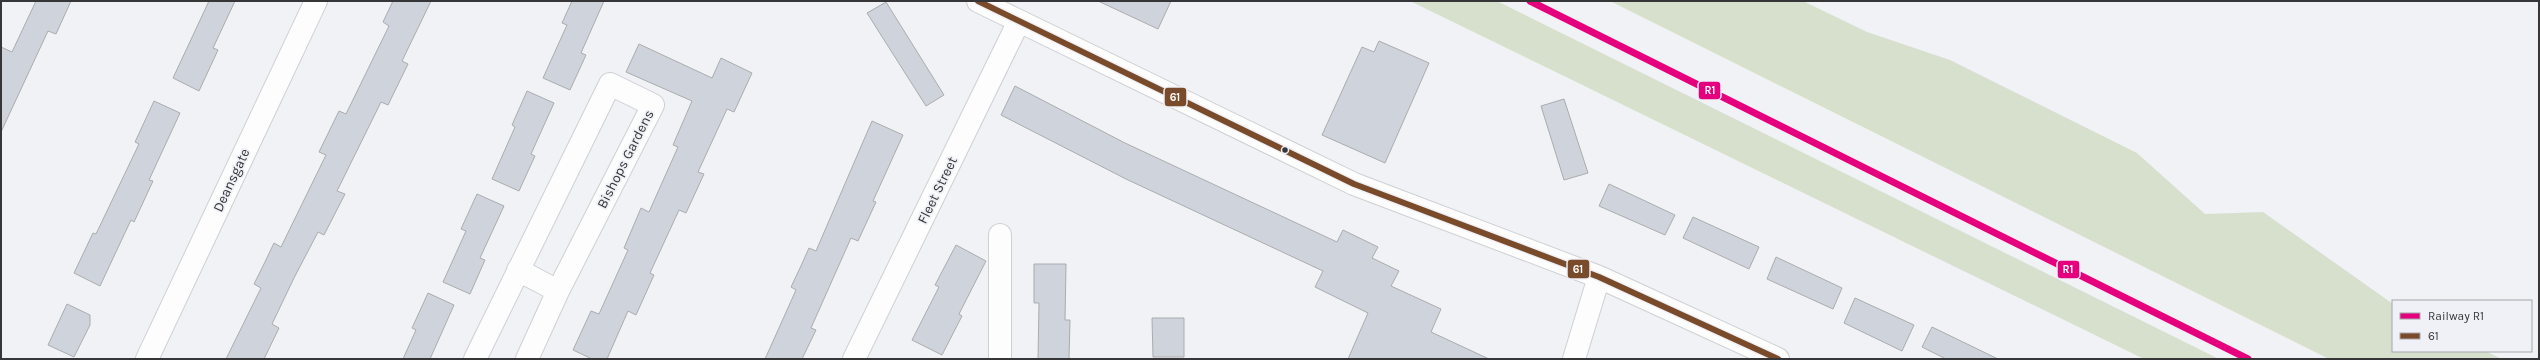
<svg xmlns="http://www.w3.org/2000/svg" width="2540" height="360" font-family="Karla,sans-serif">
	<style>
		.green { fill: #d7e0cd }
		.building { fill: #cfd3db; stroke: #aaacae }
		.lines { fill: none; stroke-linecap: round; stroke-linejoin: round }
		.minor-casing { stroke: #ced0d2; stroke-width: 24 }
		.minor { stroke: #fdfdfe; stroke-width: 22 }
		.bus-1-casing { stroke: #eff1f6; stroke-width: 9 }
		.bus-1 { stroke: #7a4b2a; stroke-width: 6 }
		.rail-1-casing { stroke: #eff1f6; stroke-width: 10 }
		.rail-1 { stroke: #e5007d; stroke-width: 7 }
		.bus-dot { fill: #363638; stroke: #eff1f6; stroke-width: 1.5 }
		.labels { text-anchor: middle; stroke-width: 3.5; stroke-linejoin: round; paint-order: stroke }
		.street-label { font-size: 14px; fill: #363638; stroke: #eff1f6 }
		.line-badge { stroke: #eff1f6; stroke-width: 1.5 }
		.badge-label { font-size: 11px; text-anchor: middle; font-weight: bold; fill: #fff }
	</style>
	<rect width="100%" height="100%" fill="#f0f2f5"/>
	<path class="green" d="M1410 1H1497L2219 359H2144Z
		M1610 1H1803L1867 32 1950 60 2137 153 2205 214 2263 212 2393 304V351H2485L2502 359H2329Z"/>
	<path class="building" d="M36 1H71L56 34 48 31 1 132V47L12 52Z
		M209 1H235L213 48 218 50 199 91 173 78Z
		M393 1H431L402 61 408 64 388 105 381 102 337 191 345 194 324 235 318 232 294 278 272 324 279 328 264 359H226L261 288 254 284 264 264 274 243 281 247 326 155 319 152 339 111 346 114 389 26 383 22Z
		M572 1H604L581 53 586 55 570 90 543 78 567 25 562 23Z
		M1098 1H1171L1158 29Z
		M886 2 944 95 926 106 867 13Z
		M1379 41 1429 63 1385 163 1322 135 1362 47 1374 52Z
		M639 44 712 78 721 58 752 73 734 112 727 109 698 172 704 174 686 213 679 210 650 273 654 275 636 315 628 311 607 359H592L573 350 591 311 599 314 628 250 624 248 641 208 649 212 678 147 673 145 692 101 626 72Z
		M1015 86 1125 143 1337 242 1343 230 1378 247 1372 258 1399 271 1391 286 1441 309 1431 332 1489 359H1348L1368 313 1315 287 1323 271 1126 179 1001 115Z
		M527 91 554 103 531 154 535 156 519 191 492 179 515 127 512 125Z
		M1564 99 1588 173 1564 180 1541 106Z
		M154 101 180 113 149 180 153 181 134 222 131 220 100 286 74 273 93 233 96 234 139 144 135 142Z
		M872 121 903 135 873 201 876 202 858 241 851 238 811 328 816 330 802 359H765L796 290 791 287 800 268 809 248 816 251Z
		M1609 184 1675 215 1665 235 1599 206Z
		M477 194 504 206 480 258 485 260 470 294 443 282 466 231 461 229Z
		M1693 217 1759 247 1749 269 1683 238Z
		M956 245 986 261 959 314 962 316 942 355 912 340 939 287 935 285Z
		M1776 257 1842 288 1833 309 1767 279Z
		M1034 264H1066L1065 320H1070L1069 359H1038L1039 303H1034Z
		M428 293 454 305 430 359H403L416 330 412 328Z
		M1855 298 1914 325 1902 351 1844 323Z
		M67 304 90 315V325L74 357 48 345Z
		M1152 318H1184V357H1153Z
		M1932 327 1998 359H1946L1922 347Z"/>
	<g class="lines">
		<g class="minor-casing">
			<path id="minor" d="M978 1 1354 184 1599 277 1778 359
				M518 270 558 291
				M147 359 316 1
				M475 359 610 84 653 105 558 291 527 359
				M854 359 1019 21
				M1000 359V235
				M1574 359 1599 277"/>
		</g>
		<use href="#minor" class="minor"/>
		<g class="bus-1-casing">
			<path id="bus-1" d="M978 1 1354 184 1599 277 1778 359"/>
		</g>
		<use href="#bus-1" class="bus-1"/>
		<g class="rail-1-casing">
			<path id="rail-1" d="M1530 1 2248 359"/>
		</g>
		<use href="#rail-1" class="rail-1"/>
	</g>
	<circle class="bus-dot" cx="1285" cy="150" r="3.5"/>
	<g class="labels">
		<g class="street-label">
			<text transform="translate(625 159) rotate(-63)" y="5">Bishops Gardens</text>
			<text transform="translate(231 180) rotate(-65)" y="5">Deansgate</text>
			<text transform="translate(937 190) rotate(-64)" y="5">Fleet Street</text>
		</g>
	</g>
	<g class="line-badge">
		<rect x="1698" y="81" width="23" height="19" rx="4" fill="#e5007d"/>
		<rect x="1164" y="87" width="23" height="20" rx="4" fill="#7a4b2a"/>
		<rect x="1567" y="259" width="23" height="20" rx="4" fill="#7a4b2a"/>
		<rect x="2057" y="260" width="23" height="19" rx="4" fill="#e5007d"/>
	</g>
	<g class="badge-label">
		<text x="1710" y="94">R1</text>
		<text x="1175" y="101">61</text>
		<text x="1578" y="273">61</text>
		<text x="2068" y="273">R1</text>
	</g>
	<rect width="2540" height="360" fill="none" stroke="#363638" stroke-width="4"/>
	<rect x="2392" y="300" width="140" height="52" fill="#eff1f6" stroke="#a5a6aa"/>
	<rect x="2400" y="313" width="20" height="6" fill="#e5007d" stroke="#a5a6aa"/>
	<text x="2428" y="320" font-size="12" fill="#363638">Railway R1</text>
	<rect x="2400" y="333" width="20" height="6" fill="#7a4b2a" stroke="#a5a6aa"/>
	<text x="2428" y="340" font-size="12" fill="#363638">61</text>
</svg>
